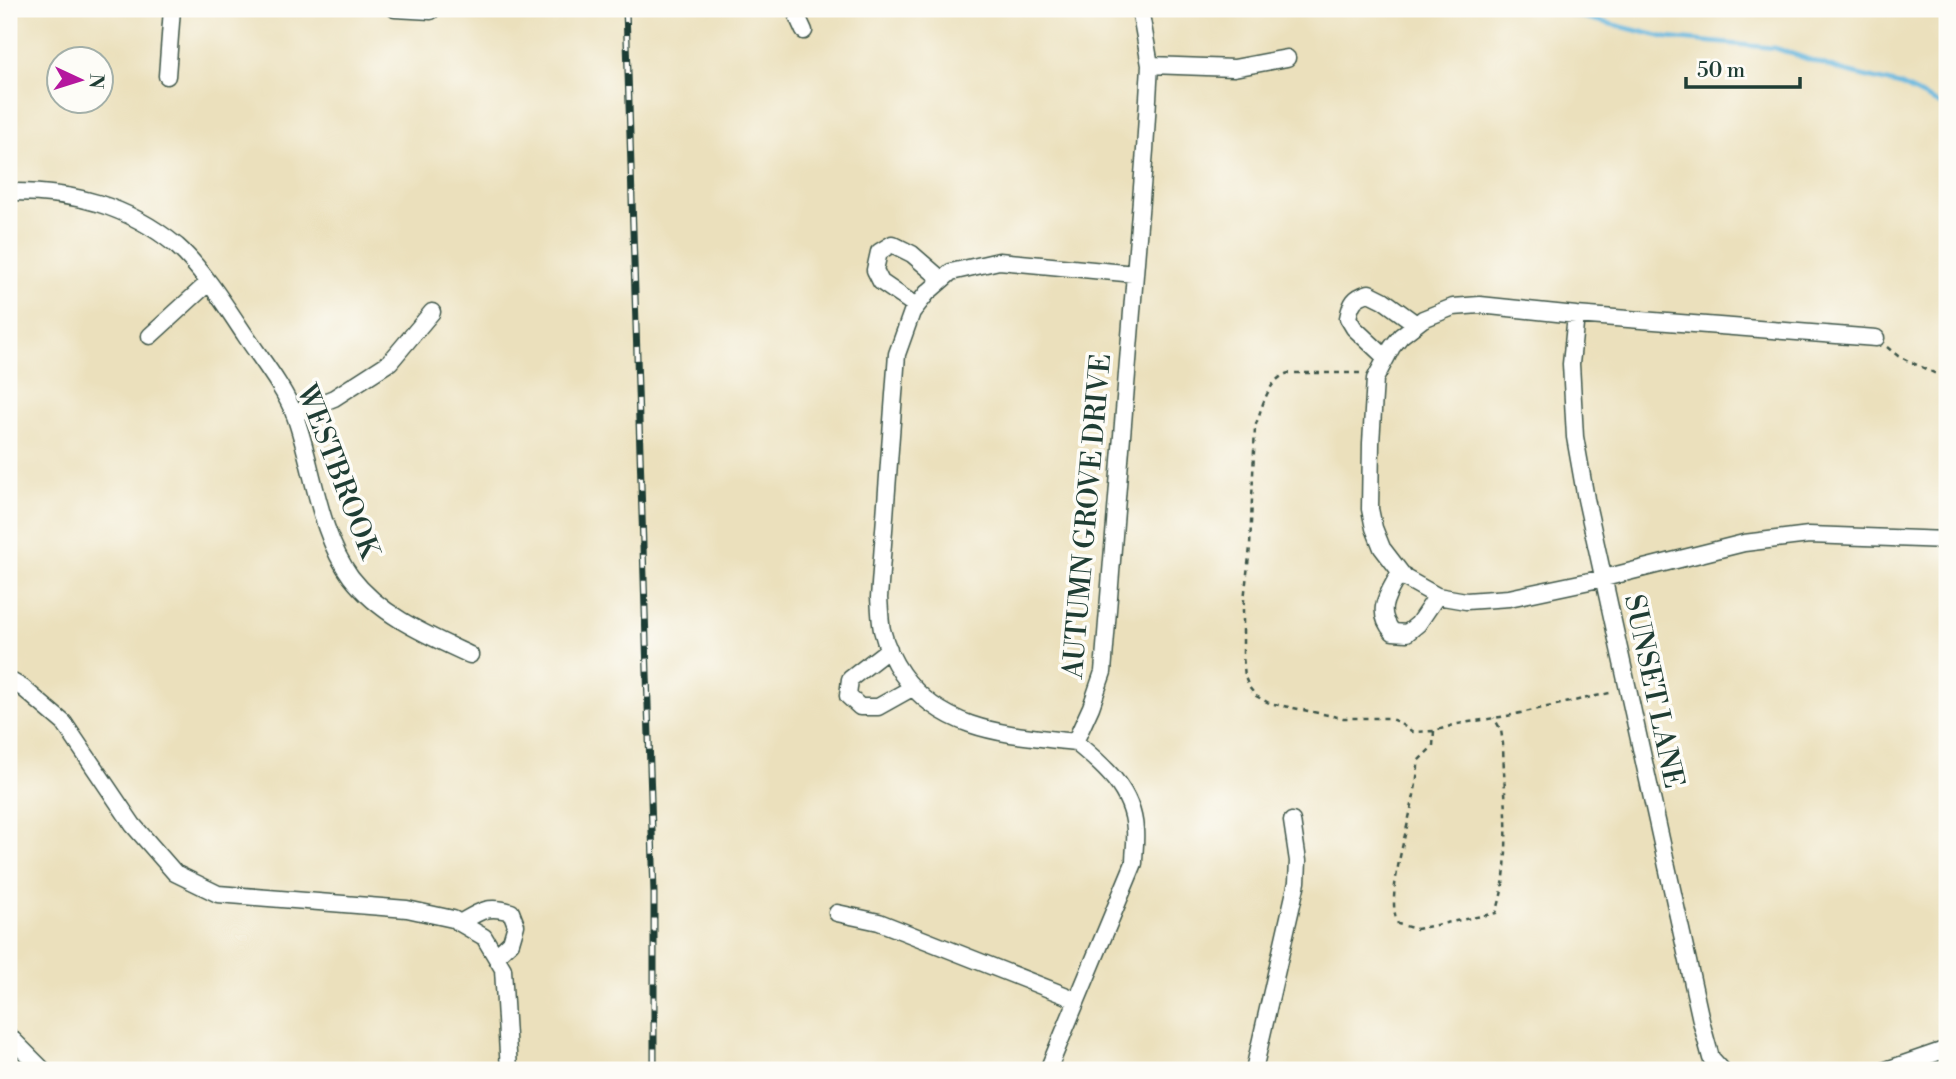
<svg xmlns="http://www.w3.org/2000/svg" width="1956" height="1079" font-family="'Libre Bodoni',serif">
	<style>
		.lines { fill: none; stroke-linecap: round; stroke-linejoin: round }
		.stream { stroke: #63b6de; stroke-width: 4.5 }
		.minor-casing { stroke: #3e5548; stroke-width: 19 }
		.path { stroke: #3e5548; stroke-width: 2.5; stroke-dasharray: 5 5; stroke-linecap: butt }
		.minor { stroke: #fff; stroke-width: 16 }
		.rail-casing { stroke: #1f3d34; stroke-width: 7 }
		.rail { stroke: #fdfcf7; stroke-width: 4.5; stroke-dasharray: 13; stroke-linecap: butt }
		.labels { text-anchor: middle; stroke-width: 7; stroke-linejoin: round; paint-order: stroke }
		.street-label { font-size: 28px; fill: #1f3d34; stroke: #fdfcf7 }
	</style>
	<rect width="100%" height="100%" fill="#fdfcf7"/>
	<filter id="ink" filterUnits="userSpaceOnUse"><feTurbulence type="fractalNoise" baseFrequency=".0143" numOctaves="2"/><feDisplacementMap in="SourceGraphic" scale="14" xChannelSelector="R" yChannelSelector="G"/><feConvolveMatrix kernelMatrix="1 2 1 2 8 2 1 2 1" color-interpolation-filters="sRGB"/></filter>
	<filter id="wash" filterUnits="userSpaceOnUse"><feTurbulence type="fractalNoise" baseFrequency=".00686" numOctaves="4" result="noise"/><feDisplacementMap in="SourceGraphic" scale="28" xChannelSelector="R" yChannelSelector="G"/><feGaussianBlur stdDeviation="1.57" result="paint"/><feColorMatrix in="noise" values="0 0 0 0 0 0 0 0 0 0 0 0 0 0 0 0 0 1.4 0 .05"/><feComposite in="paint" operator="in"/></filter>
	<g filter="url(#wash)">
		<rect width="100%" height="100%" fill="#ebe0bc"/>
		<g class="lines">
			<path class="stream" d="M1550 9 1667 38 1775 48 1843 71 1900 85 1947 108"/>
		</g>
	</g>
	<g filter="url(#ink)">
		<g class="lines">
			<g class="minor-casing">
				<path id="minor" d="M395 9 431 11
					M794 9 804 31
					M1150 65 1234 68 1287 58
					M167 76 172 9
					M9 192C72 191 127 205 177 246 201 267 227 308 245 335 261 359 285 389 295 416 313 466 319 534 351 577 381 616 427 635 470 655
					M916 306 881 282 875 270 879 252 892 244 912 254 942 280
					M1576 315 1571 364 1575 437 1586 499 1702 1025 1711 1058 1722 1070
					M150 336 208 283
					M1876 338 1576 315 1480 305 1453 307 1423 319 1401 336 1392 347 1375 379 1371 443 1370 509 1374 528 1382 548 1405 578 1437 596 1466 601 1509 598 1604 578 1744 543 1809 535 1947 540
					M1386 358 1354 328 1348 318C1351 303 1354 297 1369 293L1383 300 1416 324
					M294 414 334 398 390 362 432 312
					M1400 572C1388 595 1374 610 1393 632L1407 633 1418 624 1437 596
					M889 649 850 679 848 696 860 707H878L912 688
					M9 680 23 688 64 723 133 825 175 873 218 894 407 909 453 919 484 937 503 969 509 1070
					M1075 742C1009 734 944 733 902 674 893 661 886 646 882 630 880 620 880 609 879 598L897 354 912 312 927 293 951 272 999 261 1135 274
					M837 913 879 922 1077 1000
					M460 923C480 911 487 905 511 912L516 925 511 942 496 956
					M9 1036 43 1070
					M1048 1070 1134 863C1134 852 1136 841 1135 830 1133 790 1103 765 1075 742L1091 707 1103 672 1145 150 1150 65 1140 9
					M1254 1070 1297 882 1298 861 1292 821
					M1886 1070 1947 1049"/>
			</g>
			<path class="path" d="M1887 347 1898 356 1947 379
				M1360 373H1289C1268 378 1262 408 1255 427L1250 547 1243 609V656L1245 677 1249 687 1256 696 1269 703 1343 718H1388L1396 721 1413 732 1434 731 1457 724 1507 716 1614 692
				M1434 731 1433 746 1418 761C1419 804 1382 890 1398 924L1416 929 1496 913C1513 865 1504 795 1503 744L1501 730 1494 718"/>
			<use href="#minor" class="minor"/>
			<g class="rail-casing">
				<path id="rail" d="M626 9 654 894V1070"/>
			</g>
			<use href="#rail" class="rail"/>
		</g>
	</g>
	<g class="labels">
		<g class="street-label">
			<text transform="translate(339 471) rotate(69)" y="10">WESTBROOK</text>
			<text transform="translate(1086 516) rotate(-85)" y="10">AUTUMN GROVE DRIVE</text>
			<text transform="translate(1655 691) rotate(78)" y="10">SUNSET LANE</text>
		</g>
	</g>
	<rect width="1956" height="1079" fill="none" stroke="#fdfcf7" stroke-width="35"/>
	<g transform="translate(80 80) rotate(94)"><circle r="33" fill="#fdfcf7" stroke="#a4b0a9" stroke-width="2"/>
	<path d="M0-5L12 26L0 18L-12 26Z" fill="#b5179e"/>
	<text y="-10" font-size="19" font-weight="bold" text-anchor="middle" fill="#1f3d34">N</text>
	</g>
	<path d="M1686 77v10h114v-10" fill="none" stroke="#1f3d34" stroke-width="3.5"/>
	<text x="1697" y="77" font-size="21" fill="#1f3d34" stroke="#fdfcf7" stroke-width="5" paint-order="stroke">50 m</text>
</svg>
